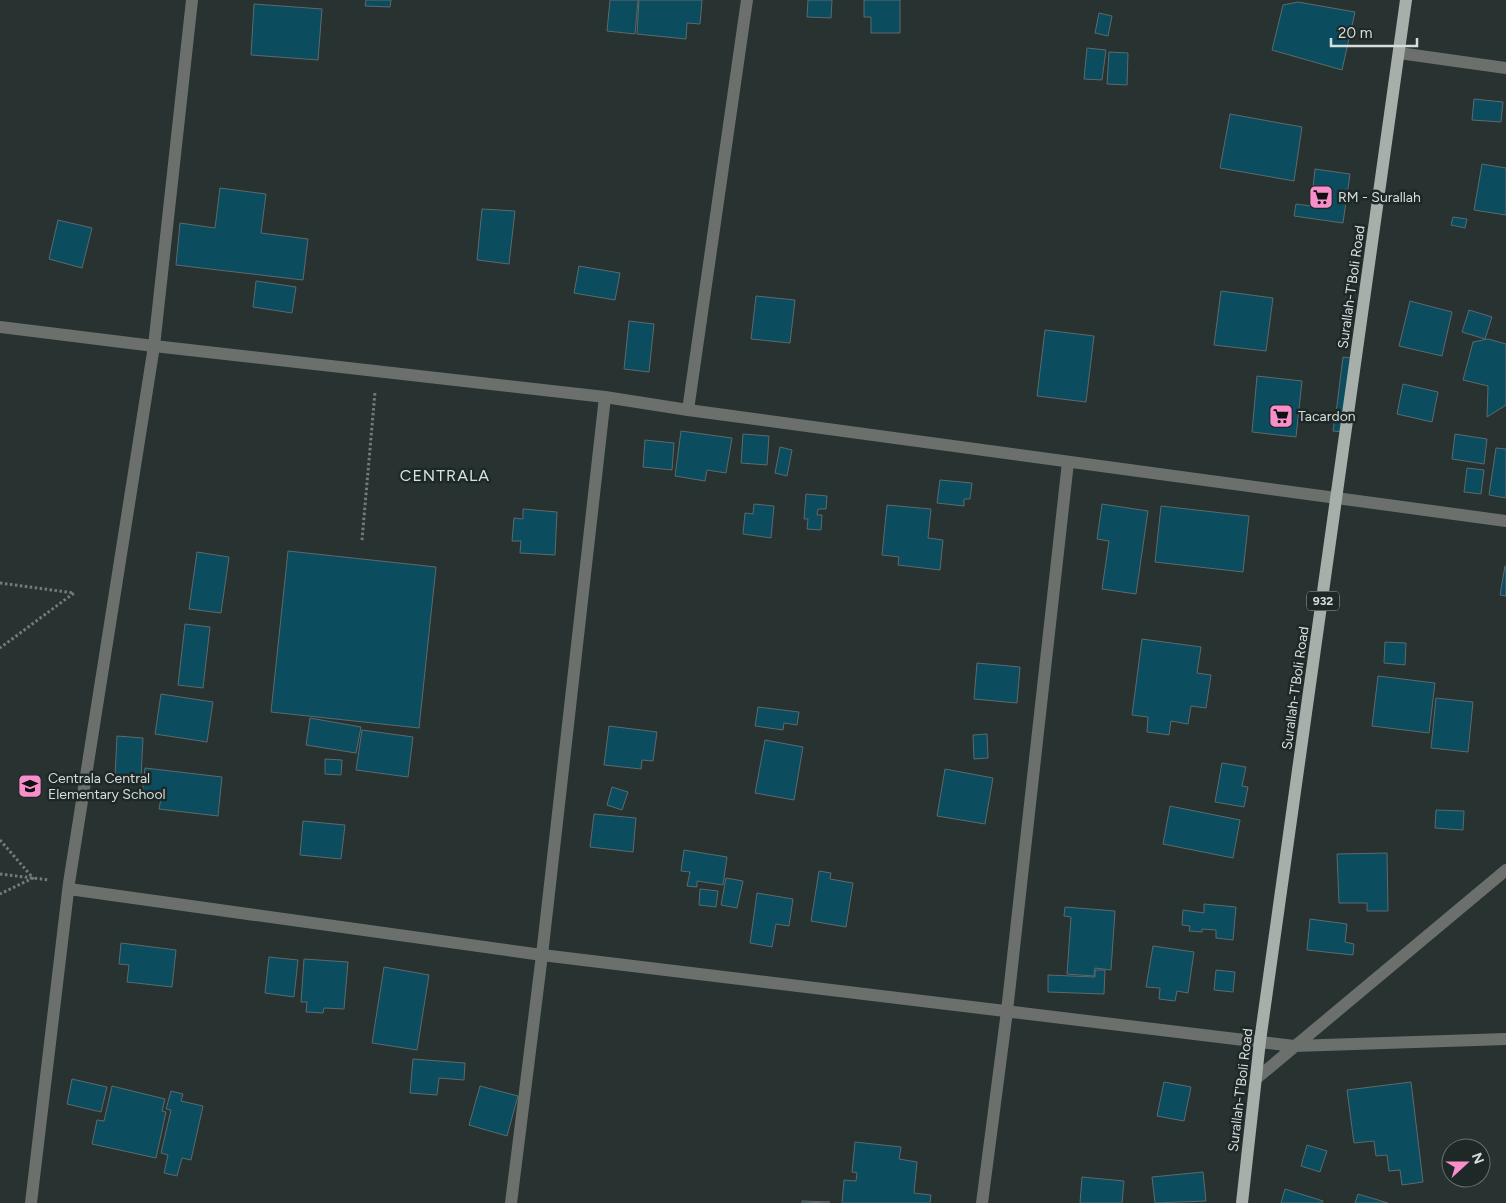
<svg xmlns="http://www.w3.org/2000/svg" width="1506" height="1203" font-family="Figtree,sans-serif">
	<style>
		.building { fill: #0b4d5e; stroke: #5d696d }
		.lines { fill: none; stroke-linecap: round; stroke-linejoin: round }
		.path { stroke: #737c7c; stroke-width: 3; stroke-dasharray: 2.5 2.5; stroke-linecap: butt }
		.minor { stroke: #6b706d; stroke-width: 12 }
		.major { stroke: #a6afa9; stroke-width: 12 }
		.labels { text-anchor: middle; stroke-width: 5; stroke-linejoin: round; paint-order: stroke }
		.shield { fill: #1d2827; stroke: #9ea7a6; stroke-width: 1 }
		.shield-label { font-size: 12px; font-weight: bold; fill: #d6dddd }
		.poi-label { font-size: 14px; fill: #d6dddd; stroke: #1d2827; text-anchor: start }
		.street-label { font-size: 14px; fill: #d6dddd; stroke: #1d2827 }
		.quarter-label { font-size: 16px; letter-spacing: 1px; fill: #d5e3e1; stroke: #1d2827 }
	</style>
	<rect width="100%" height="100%" fill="#273231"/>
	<path class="building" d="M366 0H391L390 7 365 6Z
		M610 0H638L635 34 607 31Z
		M639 0H702L700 24 687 23 686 39 637 34Z
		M808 0H832L831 18 807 17Z
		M864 0H900V33H871V17H864Z
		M1298 2 1355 12 1342 70 1272 50 1283 5Z
		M254 4 322 9 318 60 251 55Z
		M1099 13 1112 16 1108 36 1095 33Z
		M1087 48 1106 50 1102 80 1084 79Z
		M1109 52 1128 53 1127 85 1107 84Z
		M1474 99 1503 102 1501 122 1472 120Z
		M1230 114 1302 127 1294 181 1220 168Z
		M1482 164 1506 168V215L1474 210Z
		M1315 169 1350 174 1343 223 1294 216 1296 204 1311 206Z
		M220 188 266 194 261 233 308 239 303 280 176 265 180 223 215 228Z
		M482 209 515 211 509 264 477 260Z
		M1453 217 1467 219 1465 228 1451 225Z
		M58 220 92 228 82 268 49 259Z
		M579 266 620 273 615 300 574 293Z
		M256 281 296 287 292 313 253 307Z
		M1221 291 1273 298 1266 351 1214 345Z
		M756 296 795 300 790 343 751 339Z
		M1410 301 1452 312 1442 356 1399 346Z
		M1469 310 1492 317 1485 339 1462 332Z
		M629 321 654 324 649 372 624 369Z
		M1045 330 1094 336 1086 402 1037 396Z
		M1488 339 1506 344V405L1487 417 1488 386 1463 380 1473 342Z
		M1343 357 1352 358 1345 414 1336 413Z
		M1257 376 1302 381 1296 437 1252 432Z
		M1403 384 1438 392 1432 422 1397 414Z
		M1335 417H1346L1344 432 1333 431Z
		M681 431 732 438 726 473 707 470 705 481 675 476Z
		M743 434 769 436 767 465 741 463Z
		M1455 434 1487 439 1484 464 1452 459Z
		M645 440 674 443 672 470 643 467Z
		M780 447 792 450 787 476 775 473Z
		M1496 448 1506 449V498L1489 495Z
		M1467 468 1484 470 1481 494 1464 492Z
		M940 480 972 483 970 499H964V506L937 503Z
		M806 494 827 496 826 509H818L817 515H822L821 530 807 529 808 519H804Z
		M754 504 774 506 771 538 743 534 745 513 753 514Z
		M1102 504 1148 511 1136 594 1102 589 1109 541 1097 539Z
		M887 505 931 509 928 538 943 540 940 570 898 565 899 557 882 555Z
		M1161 506 1249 516 1243 572 1155 562Z
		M523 509 557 512 555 555 520 553 521 541H512L514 518 523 519Z
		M288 551 436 567 419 728 271 712Z
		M197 552 229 557 221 613 189 609Z
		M1505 566H1506V596L1500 595Z
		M185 624 210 627 203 688 178 685Z
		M1142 639 1201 647 1197 673 1211 675 1206 708 1191 706 1188 724 1171 721 1169 735 1147 732 1148 717 1132 715Z
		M1385 642 1406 643 1405 665 1384 663Z
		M977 663 1020 667 1017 703 974 699Z
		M1378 676 1435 683 1429 733 1372 726Z
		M161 694 213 702 207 742 155 734Z
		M1436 698 1473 702 1468 752 1431 748Z
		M758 707 799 712 797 725 784 723 783 730 755 726Z
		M310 718 361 727 356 753 306 745Z
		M609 726 657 732 653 761 642 760 641 769 604 765Z
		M362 730 413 737 408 777 356 770Z
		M987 734 988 758 974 759 973 735Z
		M117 736 143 738 141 778 115 777Z
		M765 740 803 747 794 800 755 793Z
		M325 759 342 760 341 775 325 774Z
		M1222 763 1246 767 1242 786 1248 787 1244 807 1215 802Z
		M145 768 222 777 218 816 159 809 161 798 142 796Z
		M945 769 993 778 985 824 937 816Z
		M612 787 628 792 622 810 607 805Z
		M1170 806 1240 820 1233 858 1163 844Z
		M1436 810 1464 811 1463 830 1435 828Z
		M594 814 636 818 633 852 590 847Z
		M303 821 345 825 341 859 300 855Z
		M684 850 727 857 723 885 697 881V887L687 886 690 872 681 871Z
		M1387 853 1388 911H1367V903H1339L1337 854Z
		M819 871 831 873 830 879 853 883 846 927 811 921Z
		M726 878 743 881 737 908 721 905Z
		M700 889 718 891 716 907 699 905Z
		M757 893 793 899 789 926 776 924 772 947 750 943Z
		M1204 904 1236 907 1233 940 1216 938V930L1202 929V932L1189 931 1190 926 1182 925 1183 910 1204 913Z
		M1065 907 1115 911 1111 970 1095 968 1094 976 1067 974 1071 917 1064 916Z
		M1310 919 1347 924 1345 942 1354 944 1353 955 1307 950Z
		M121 943 176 950 172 987 127 982 129 965 119 964Z
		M1153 946 1194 952 1188 993 1177 991 1175 1001 1159 999 1160 988 1146 987Z
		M269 957 298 960 294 997 265 993Z
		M304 959 348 962 344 1009 324 1008 323 1013 306 1012 307 1002H301Z
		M384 967 429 975 417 1050 372 1043Z
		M1095 970H1105L1104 994 1048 992V975L1095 977Z
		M1216 970 1235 972 1233 992 1214 990Z
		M413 1059 465 1063 464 1080 439 1078 437 1095 410 1093Z
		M72 1079 107 1087 101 1112 67 1104Z
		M1164 1082 1191 1087 1184 1121 1157 1116Z
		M1411 1082 1423 1182 1402 1185 1400 1170 1389 1171 1387 1155 1376 1156 1374 1141 1354 1143 1347 1090Z
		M112 1086 165 1099 162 1111 166 1112 156 1158 92 1144 97 1120 104 1121Z
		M480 1086 518 1096 507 1136 469 1125Z
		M171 1091 183 1094 181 1101 203 1106 191 1160 182 1158 177 1176 164 1173 168 1155 161 1153 171 1110 166 1109Z
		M855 1142 901 1147 899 1159 917 1162 914 1193 931 1195 930 1203H842L844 1180 856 1181 857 1173 852 1172Z
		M1307 1145 1327 1151 1320 1172 1301 1166Z
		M1203 1172 1206 1201 1155 1203 1152 1177Z
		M1082 1177 1124 1181 1122 1203H1080Z
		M1285 1189 1323 1201 1322 1203H1281Z
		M1358 1194 1388 1203H1355Z
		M802 1201 830 1202 802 1203Z"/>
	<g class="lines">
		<path class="path" d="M362 540 375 392
			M0 583 74 593 0 648
			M0 840 33 878 0 894
			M0 874 49 880"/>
		<path class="minor" d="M1399 53 1506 68
			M0 327 154 346 605 397 688 410 1506 521
			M688 410 747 0
			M69 889 542 955 1294 1046 1506 1039
			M1257 1078 1506 870
			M31 1203 69 883 154 346 192 0
			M511 1203 542 955 605 397
			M982 1203 1007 1011 1068 462"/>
		<path class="major" d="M1242 1203 1260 1041 1406 0"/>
	</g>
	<defs>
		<g id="supermarket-square" transform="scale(1.25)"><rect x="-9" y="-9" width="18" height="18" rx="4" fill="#f98fca" stroke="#1d2827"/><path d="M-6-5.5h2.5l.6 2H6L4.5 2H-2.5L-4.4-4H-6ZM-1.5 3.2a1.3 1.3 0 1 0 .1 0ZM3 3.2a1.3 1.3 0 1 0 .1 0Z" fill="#111"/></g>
		<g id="school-square" transform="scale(1.25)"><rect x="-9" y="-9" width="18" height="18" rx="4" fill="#f98fca" stroke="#1d2827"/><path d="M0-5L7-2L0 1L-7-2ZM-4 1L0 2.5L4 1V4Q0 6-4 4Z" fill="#111"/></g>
	</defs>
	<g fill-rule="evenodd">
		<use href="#supermarket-square" x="1321" y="197"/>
		<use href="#supermarket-square" x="1281" y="416"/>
		<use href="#school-square" x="30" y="786"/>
	</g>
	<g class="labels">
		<rect class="shield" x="1307" y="591.5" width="32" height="19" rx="4"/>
		<g class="shield-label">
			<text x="1323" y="605">932</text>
		</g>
		<g class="poi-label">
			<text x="1338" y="202">RM - Surallah</text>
			<text x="1298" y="421">Tacardon</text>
			<text x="48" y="783">Centrala Central<tspan x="48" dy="16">Elementary School</tspan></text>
		</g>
		<g class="street-label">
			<text transform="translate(1351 287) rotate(-82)" y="5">Surallah-T'Boli Road</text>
			<text transform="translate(1295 688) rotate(-82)" y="5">Surallah-T'Boli Road</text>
			<text transform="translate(1240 1090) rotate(-83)" y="5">Surallah-T'Boli Road</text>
		</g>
		<g class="quarter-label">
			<text x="445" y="481">CENTRALA</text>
		</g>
	</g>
	<g transform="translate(1466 1163) rotate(69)"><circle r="24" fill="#1d2827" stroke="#677070"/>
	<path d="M0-4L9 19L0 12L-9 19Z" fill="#f98fca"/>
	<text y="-8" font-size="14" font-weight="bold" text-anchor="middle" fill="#d6dddd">N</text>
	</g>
	<path d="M1331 38v8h86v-8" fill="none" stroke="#d6dddd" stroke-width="2.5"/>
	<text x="1338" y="38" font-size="15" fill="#d6dddd" stroke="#1d2827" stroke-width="4" paint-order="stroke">20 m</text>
</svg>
